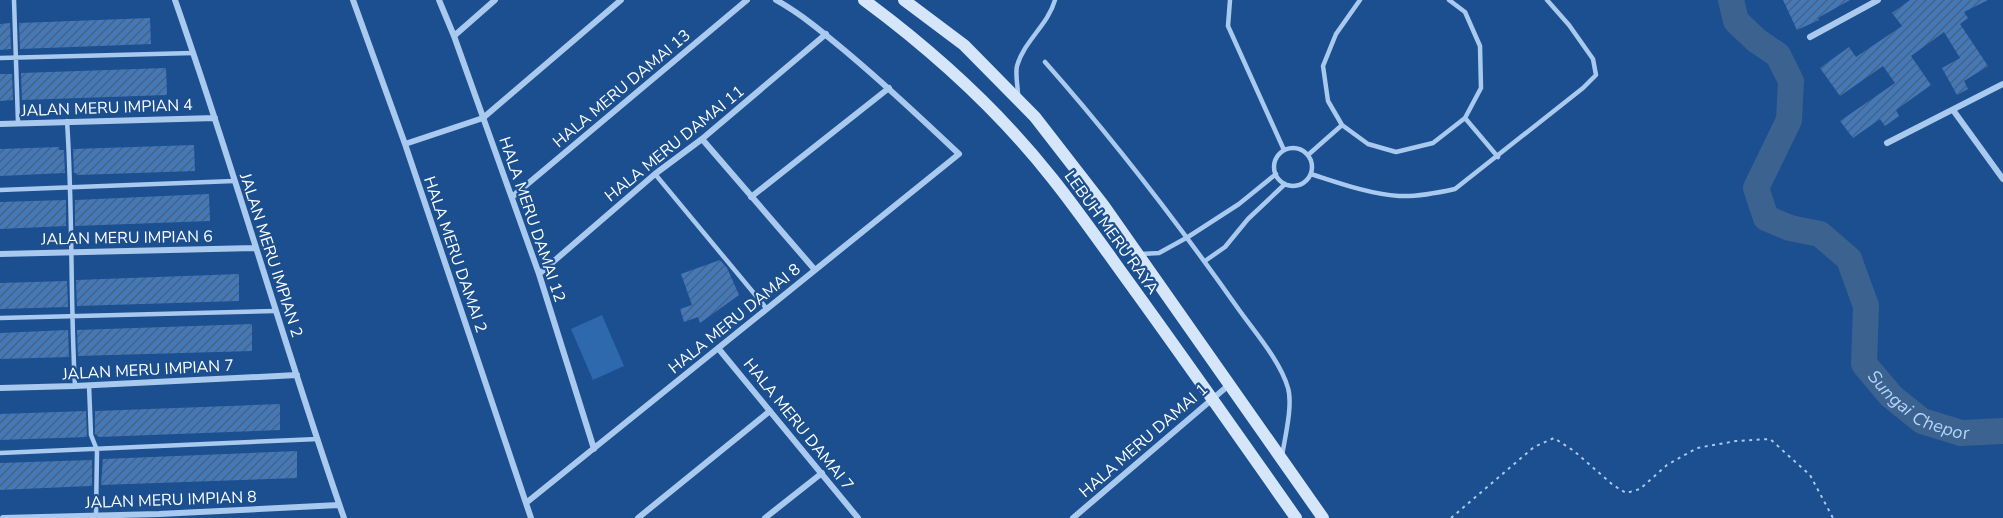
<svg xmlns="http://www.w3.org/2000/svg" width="2003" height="518" font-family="'Nunito Sans',sans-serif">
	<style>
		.pitch { fill: #2e69ad }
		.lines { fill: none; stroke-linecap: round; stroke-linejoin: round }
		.river { stroke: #3c6290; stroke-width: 26 }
		.building { fill: url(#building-hatch) }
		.path { stroke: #a9c9ee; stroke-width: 2; stroke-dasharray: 3 4.5; stroke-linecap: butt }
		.service { stroke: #a9c9ee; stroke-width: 4.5 }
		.minor { stroke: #a9c9ee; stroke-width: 6 }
		.secondary { stroke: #d6e6fa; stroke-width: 12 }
		.labels { text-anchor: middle; stroke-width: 4.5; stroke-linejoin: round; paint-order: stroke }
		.street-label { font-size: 16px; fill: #fff; stroke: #1b4f8f }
		.water-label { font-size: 18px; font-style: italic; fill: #b5d3f5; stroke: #1b4f8f }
	</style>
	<defs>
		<pattern id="building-hatch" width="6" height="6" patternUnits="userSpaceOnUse" patternTransform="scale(1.5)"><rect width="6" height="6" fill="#4478b7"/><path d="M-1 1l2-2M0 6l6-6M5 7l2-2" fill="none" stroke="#486282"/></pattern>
	</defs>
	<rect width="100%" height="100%" fill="#1b4f8f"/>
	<path class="pitch" d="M602 315 624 366 593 380 571 329Z"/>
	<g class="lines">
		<path class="river" id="s1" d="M1731 0 1736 21 1756 40 1778 55 1791 81 1789 120 1756 188 1766 218 1790 228 1820 234 1849 259 1866 306 1864 364 1891 396 1922 421 1961 433 2003 431"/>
	</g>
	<path class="building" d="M1783 0H1850L1818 18 1819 20 1797 30Z
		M1910 0H1988L1964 12 1968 18 1960 24 1988 66 1964 81 1968 89 1957 95 1942 68 1960 58 1944 32 1911 56 1931 85 1896 110 1899 116 1885 126 1880 119 1853 138 1840 121 1895 83 1883 66 1840 96 1820 68 1849 47 1856 57 1902 26 1892 13Z
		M150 18 151 44 20 49 19 23Z
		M10 23 11 49 0 50V24Z
		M166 68 167 95 22 100 21 73Z
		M0 74H12L13 100 0 101Z
		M194 145 195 171 77 175 76 173H74L73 149Z
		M59 147V150H64L65 173 0 176V149Z
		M209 194 210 221 75 226V200Z
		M66 200V226L0 229V202Z
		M720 260 727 268 739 295 700 323 698 317 684 322 680 309 692 305 681 274Z
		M239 274V301L77 306 76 280Z
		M67 281 68 307 0 309V283Z
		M252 324V351L78 356 77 330Z
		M68 330 69 357 0 359V333Z
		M280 404V430L99 437 95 434V411Z
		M86 411 87 437 0 440V414Z
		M297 451V478L101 485 103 459Z
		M92 460V486H90L0 490V463Z"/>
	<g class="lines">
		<path class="path" d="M1451 518 1534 447 1554 438 1574 451 1613 485 1626 493 1640 489 1667 465 1697 448 1736 441 1770 439 1810 475 1833 518"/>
		<path class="service" d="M14 0 18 123
			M1230 0 1228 26 1284 150
			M1360 0 1336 34 1323 66 1328 101 1342 125 1368 144 1396 152 1433 143 1465 118 1481 88 1480 46 1465 12 1449 0
			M0 58 193 53
			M1045 62C1114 140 1177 222 1237 307 1253 330 1280 360 1288 388 1293 405 1285 437 1282 456
			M1018 95C1018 86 1015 75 1017 66 1024 41 1048 25 1055 0
			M1465 118 1498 157
			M67 121C73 209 70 298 75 386
			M1274 167a19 19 0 1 1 38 0a19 19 0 1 1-38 0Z
			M1308 155 1342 125
			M655 174 767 309
			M1311 174C1339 183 1369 194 1399 196 1418 197 1437 193 1455 189L1583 88 1596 75 1593 59 1569 25 1547 0
			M0 190 234 181
			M1141 254 1159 253 1188 237 1239 204 1276 174
			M1205 261 1225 247 1248 219 1285 184
			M0 318 275 311
			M89 385 91 435 97 450 96 516
			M0 453 318 439"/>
		<path class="minor" d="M175 0C235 171 284 346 344 518
			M353 0 405 144 531 518
			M439 0 454 36 539 274 594 449
			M454 36 495 0
			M1810 37 1878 0
			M1953 110 2003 179
			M0 124 215 118
			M702 139 815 270
			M1887 143 2003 84
			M405 144 483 118 621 0
			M512 197 747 0
			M751 197 889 88
			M0 254 255 248
			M539 274 655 174 702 139 826 34
			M718 348 858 518
			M0 388 75 386 297 375
			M526 503 959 154C923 120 888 87 850 55 826 35 803 15 776 0
			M3 518 159 514 339 505
			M638 518 770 411
			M765 518 822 473
			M1073 518 1230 384"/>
		<path class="secondary" d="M864 0C933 51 999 111 1052 178 1080 213 1106 251 1133 288 1188 364 1242 441 1296 518
			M904 0 964 45 1035 117 1104 206 1323 518"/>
	</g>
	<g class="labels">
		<g class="street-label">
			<text transform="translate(621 88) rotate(-40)" y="6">HALA MERU DAMAI 13</text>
			<text transform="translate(107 107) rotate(-2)" y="6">JALAN MERU IMPIAN 4</text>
			<text transform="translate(674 143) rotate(-39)" y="6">HALA MERU DAMAI 11</text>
			<text transform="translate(533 219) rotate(71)" y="6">HALA MERU DAMAI 12</text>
			<text transform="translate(1112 232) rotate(54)" y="6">LEBUH MERU RAYA</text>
			<text transform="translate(127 237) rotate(-1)" y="6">JALAN MERU IMPIAN 6</text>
			<text transform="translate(456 254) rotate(71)" y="6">HALA MERU DAMAI 2</text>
			<text transform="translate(272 255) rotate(72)" y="6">JALAN MERU IMPIAN 2</text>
			<text transform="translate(734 318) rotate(-39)" y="6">HALA MERU DAMAI 8</text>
			<text transform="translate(148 369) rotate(-3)" y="6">JALAN MERU IMPIAN 7</text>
			<text transform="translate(799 424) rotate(51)" y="6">HALA MERU DAMAI 7</text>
			<text transform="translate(1143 440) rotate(-41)" y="6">HALA MERU DAMAI 1</text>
			<text transform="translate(171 499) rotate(-2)" y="6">JALAN MERU IMPIAN 8</text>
		</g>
		<g class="water-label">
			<text dy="6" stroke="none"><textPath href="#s1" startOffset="525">Sungai Chepor</textPath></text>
		</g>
	</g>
</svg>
